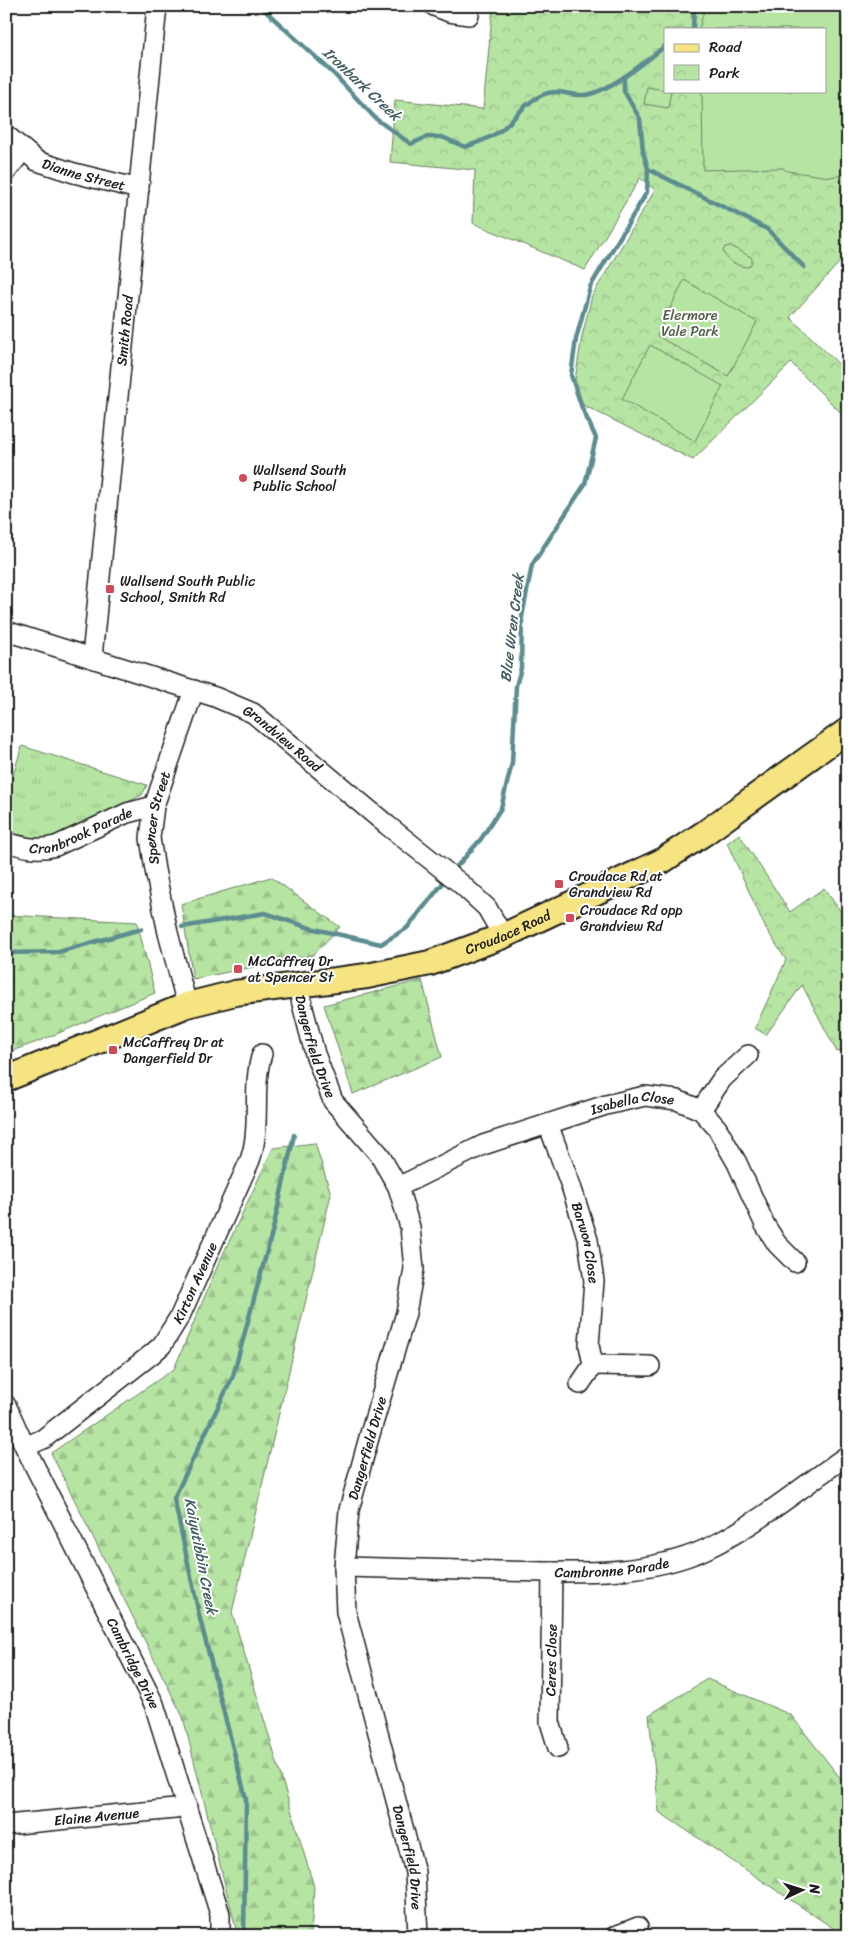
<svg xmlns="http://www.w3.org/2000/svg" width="854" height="1942" font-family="Sriracha,sans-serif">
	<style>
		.grass { fill: url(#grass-tufts); stroke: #698060 }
		.forest { fill: url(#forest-firs); stroke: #698060 }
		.park { fill: url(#park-crowns); stroke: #698060; fill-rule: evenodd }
		.pitch { fill: #b6e4a3; stroke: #698060 }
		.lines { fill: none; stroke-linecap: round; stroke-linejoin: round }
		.stream { stroke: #5b8c8f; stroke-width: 4.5 }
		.minor-casing { stroke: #1c1c1c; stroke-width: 22 }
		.major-casing { stroke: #1c1c1c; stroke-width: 28 }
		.minor { stroke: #fff; stroke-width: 19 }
		.major { stroke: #f6e381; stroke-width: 24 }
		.poi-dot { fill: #d1495b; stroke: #fff; stroke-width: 2 }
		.labels { text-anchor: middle; stroke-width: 4; stroke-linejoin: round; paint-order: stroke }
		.street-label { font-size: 14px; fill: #1c1c1c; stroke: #fff }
		.park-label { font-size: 14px; fill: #52624b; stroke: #fff }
		.poi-label { font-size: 14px; fill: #1c1c1c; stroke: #fff; text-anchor: start }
		.water-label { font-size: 15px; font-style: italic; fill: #415d5f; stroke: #fff }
	</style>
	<defs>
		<pattern id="grass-tufts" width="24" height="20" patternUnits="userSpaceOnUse" patternTransform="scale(1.25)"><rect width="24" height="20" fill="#b6e4a3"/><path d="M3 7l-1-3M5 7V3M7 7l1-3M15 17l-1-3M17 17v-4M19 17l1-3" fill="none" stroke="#9cc38c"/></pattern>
		<pattern id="forest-firs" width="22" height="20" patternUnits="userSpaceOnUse" patternTransform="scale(1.25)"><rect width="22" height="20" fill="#b6e4a3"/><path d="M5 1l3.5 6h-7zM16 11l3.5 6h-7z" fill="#9cc38c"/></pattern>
		<pattern id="park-crowns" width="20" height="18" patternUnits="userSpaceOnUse" patternTransform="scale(1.25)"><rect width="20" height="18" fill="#b6e4a3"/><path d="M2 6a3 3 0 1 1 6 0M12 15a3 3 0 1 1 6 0" fill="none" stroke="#9cc38c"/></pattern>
	</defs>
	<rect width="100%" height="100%" fill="#fff"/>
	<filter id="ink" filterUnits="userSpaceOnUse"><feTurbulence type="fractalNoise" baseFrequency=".02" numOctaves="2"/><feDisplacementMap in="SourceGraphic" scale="10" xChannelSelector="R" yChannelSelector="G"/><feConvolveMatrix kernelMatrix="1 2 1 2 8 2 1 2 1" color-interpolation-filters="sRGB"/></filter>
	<g filter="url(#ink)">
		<path class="grass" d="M22 746 147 785 142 795 45 843 6 835V798Z"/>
		<path class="forest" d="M271 877 340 927 313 955 193 979 181 904Z
			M6 915 137 922 155 993 37 1042 6 1053Z
			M422 980 442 1057 353 1094 324 1005Z
			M315 1143 331 1194 232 1612 314 1887 311 1936H234L236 1929 183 1717 51 1453 174 1369 218 1265 273 1148Z
			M707 1679 791 1715 848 1788V1936H845L659 1812 649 1715Z"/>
		<path class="park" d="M493 6H848V253L790 317 848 373V420L791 363 693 460 583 405 575 380 582 336 592 296 655 190 640 178 585 270 473 223 475 170 390 162 395 100 483 109ZM665 29H825V91H665Z
			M739 834 790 912 824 888 848 922V1048L837 1052 802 985 766 1035 755 1028 786 960 765 927 727 843Z"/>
		<path class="pitch" d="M705 6H848V174L830 177 787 171 783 168 703 170 702 91H825V29H699Z
			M647 87 671 91 668 108 644 104Z
			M731 246 751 257C753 261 752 264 748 267 739 267 726 261 723 251L725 247Z
			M684 280 757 322 728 376 657 336Z
			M650 345 723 386 695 441 622 399Z"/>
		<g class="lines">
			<path class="stream" d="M260 6 333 73 376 119 411 144 427 137H442L465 147C477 143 489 139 500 131 515 119 524 103 542 95 559 88 567 96 584 95 605 94 648 60 665 46
				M693 29 694 6
				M648 169 767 229 804 267
				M452 872 481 839 501 808 512 763 516 686 521 668 522 617 532 565 585 484 596 438 582 408 571 375 576 339 590 287 647 192 648 169 643 151 640 119 624 91V78
				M182 927 265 913 310 928 381 944 407 928 447 878
				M6 953 58 952 141 929
				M244 1936 246 1799 200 1619 174 1498 233 1376 273 1229 294 1135"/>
			<g class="minor-casing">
				<g id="minor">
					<path d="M434 6 449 12 469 15"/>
					<path id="s1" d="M6 135 37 161 74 173 139 189"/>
					<path d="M6 172 23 150"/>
					<path id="s2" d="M6 631 215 697 253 713 387 825 460 883 487 908 503 936"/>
					<path id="s3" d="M92 657 157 6"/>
					<path id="s4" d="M6 842C24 847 37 851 56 846L127 813 154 806"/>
					<path id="s5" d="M298 985 302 1004 315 1054 333 1101 379 1154 398 1187 410 1227 414 1269 406 1313 370 1434 349 1510 344 1567 346 1612 415 1872 418 1936"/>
					<path id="s6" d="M187 1005 168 933 155 870 150 838 154 806 194 690"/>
					<path d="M701 1110 722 1079 748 1055"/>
					<path id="s7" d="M548 1124 571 1186 588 1240 594 1281 589 1345 593 1365 580 1384"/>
					<path id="s8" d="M398 1187 483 1145 606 1105 645 1096 677 1100 701 1110 717 1128 737 1163 765 1225 777 1244 795 1262"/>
					<path d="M593 1365 650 1366"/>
					<path id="s9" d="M6 1405 25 1447 154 1704 220 1914V1936"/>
					<path id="s10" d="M25 1447 43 1439 152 1354 162 1345 180 1316 250 1160C262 1126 251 1088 262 1054"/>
					<path id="s11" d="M344 1567C396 1568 448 1570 500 1571 567 1572 643 1578 706 1549 757 1525 801 1487 848 1455"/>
					<path d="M552 1572 550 1722 558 1748"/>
					<path id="s12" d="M6 1825 175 1809 187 1806"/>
					<path d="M615 1936 638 1927"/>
				</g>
			</g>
			<g class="major-casing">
				<g id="major">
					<path id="s13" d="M6 1079 187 1005 235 993 367 976 430 963 503 936 662 861 706 832 848 730"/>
				</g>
			</g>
			<use href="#minor" class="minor"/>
			<use href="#major" class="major"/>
		</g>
	</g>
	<g class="poi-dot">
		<circle cx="243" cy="478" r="5"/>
		<rect x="105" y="584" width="10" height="10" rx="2.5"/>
		<rect x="554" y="879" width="10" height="10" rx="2.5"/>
		<rect x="565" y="913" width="10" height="10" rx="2.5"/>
		<rect x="233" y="964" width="10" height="10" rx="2.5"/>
		<rect x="108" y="1045" width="10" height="10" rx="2.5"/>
	</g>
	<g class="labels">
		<g class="street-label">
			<text dy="5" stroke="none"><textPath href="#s1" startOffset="89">Dianne Street</textPath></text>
			<text dy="5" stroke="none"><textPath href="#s3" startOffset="328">Smith Road</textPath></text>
			<text dy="5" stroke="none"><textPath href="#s2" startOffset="299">Grandview Road</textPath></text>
			<text dy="5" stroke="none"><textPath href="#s6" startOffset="192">Spencer Street</textPath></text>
			<text dy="5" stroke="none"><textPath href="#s4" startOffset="79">Cranbrook Parade</textPath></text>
			<text dy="5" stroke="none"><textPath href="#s13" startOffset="526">Croudace Road</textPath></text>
			<text dy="5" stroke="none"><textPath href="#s5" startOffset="64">Dangerfield Drive</textPath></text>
			<text dy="5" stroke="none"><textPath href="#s8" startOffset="251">Isabella Close</textPath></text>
			<text dy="5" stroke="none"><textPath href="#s7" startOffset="125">Barwon Close</textPath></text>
			<text dy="5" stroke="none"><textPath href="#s10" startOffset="242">Kirton Avenue</textPath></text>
			<text transform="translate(367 1448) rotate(-74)" y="5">Dangerfield Drive</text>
			<text dy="5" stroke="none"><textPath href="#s11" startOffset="268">Cambronne Parade</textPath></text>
			<text transform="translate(551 1660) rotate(-89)" y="5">Ceres Close</text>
			<text dy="5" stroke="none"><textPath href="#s9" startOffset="288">Cambridge Drive</textPath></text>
			<text dy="5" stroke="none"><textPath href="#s12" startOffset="91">Elaine Avenue</textPath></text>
			<text dy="5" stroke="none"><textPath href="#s5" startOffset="919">Dangerfield Drive</textPath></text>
		</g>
		<g class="park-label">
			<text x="690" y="320">Elermore<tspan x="690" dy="16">Vale Park</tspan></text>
		</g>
		<g class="poi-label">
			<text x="253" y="475">Wallsend South<tspan x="253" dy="16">Public School</tspan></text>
			<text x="120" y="586">Wallsend South Public<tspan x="120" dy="16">School, Smith Rd</tspan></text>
			<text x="569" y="881">Croudace Rd at<tspan x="569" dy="16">Grandview Rd</tspan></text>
			<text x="580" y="915">Croudace Rd opp<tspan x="580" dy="16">Grandview Rd</tspan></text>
			<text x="248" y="966">McCaffrey Dr<tspan x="248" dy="16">at Spencer St</tspan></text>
			<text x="123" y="1047">McCaffrey Dr at<tspan x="123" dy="16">Dangerfield Dr</tspan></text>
		</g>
		<g class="water-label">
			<text transform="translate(362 84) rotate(43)" y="5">Ironbark Creek</text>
			<text transform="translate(512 628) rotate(-83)" y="5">Blue Wren Creek</text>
			<text transform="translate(201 1556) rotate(79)" y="5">Kaiyutibbin Creek</text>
		</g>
	</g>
	<rect width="854" height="1942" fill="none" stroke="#fff" stroke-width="25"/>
	<rect x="12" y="12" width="829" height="1917" fill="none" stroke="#1c1c1c" stroke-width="2" filter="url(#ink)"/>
	<rect x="664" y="28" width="162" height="65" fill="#ffffff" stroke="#a4a4a4"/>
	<rect x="674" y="44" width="25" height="8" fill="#f6e381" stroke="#a4a4a4"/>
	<text x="709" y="52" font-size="15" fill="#1c1c1c">Road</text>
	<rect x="674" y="65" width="25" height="15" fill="url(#park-crowns)" stroke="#a4a4a4"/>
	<text x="709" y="78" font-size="15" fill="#1c1c1c">Park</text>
	<g transform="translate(802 1890) rotate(86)" stroke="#ffffff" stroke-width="4" paint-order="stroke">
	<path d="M0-4L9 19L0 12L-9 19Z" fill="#1c1c1c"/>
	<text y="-8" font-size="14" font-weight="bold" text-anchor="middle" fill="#1c1c1c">N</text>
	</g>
</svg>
